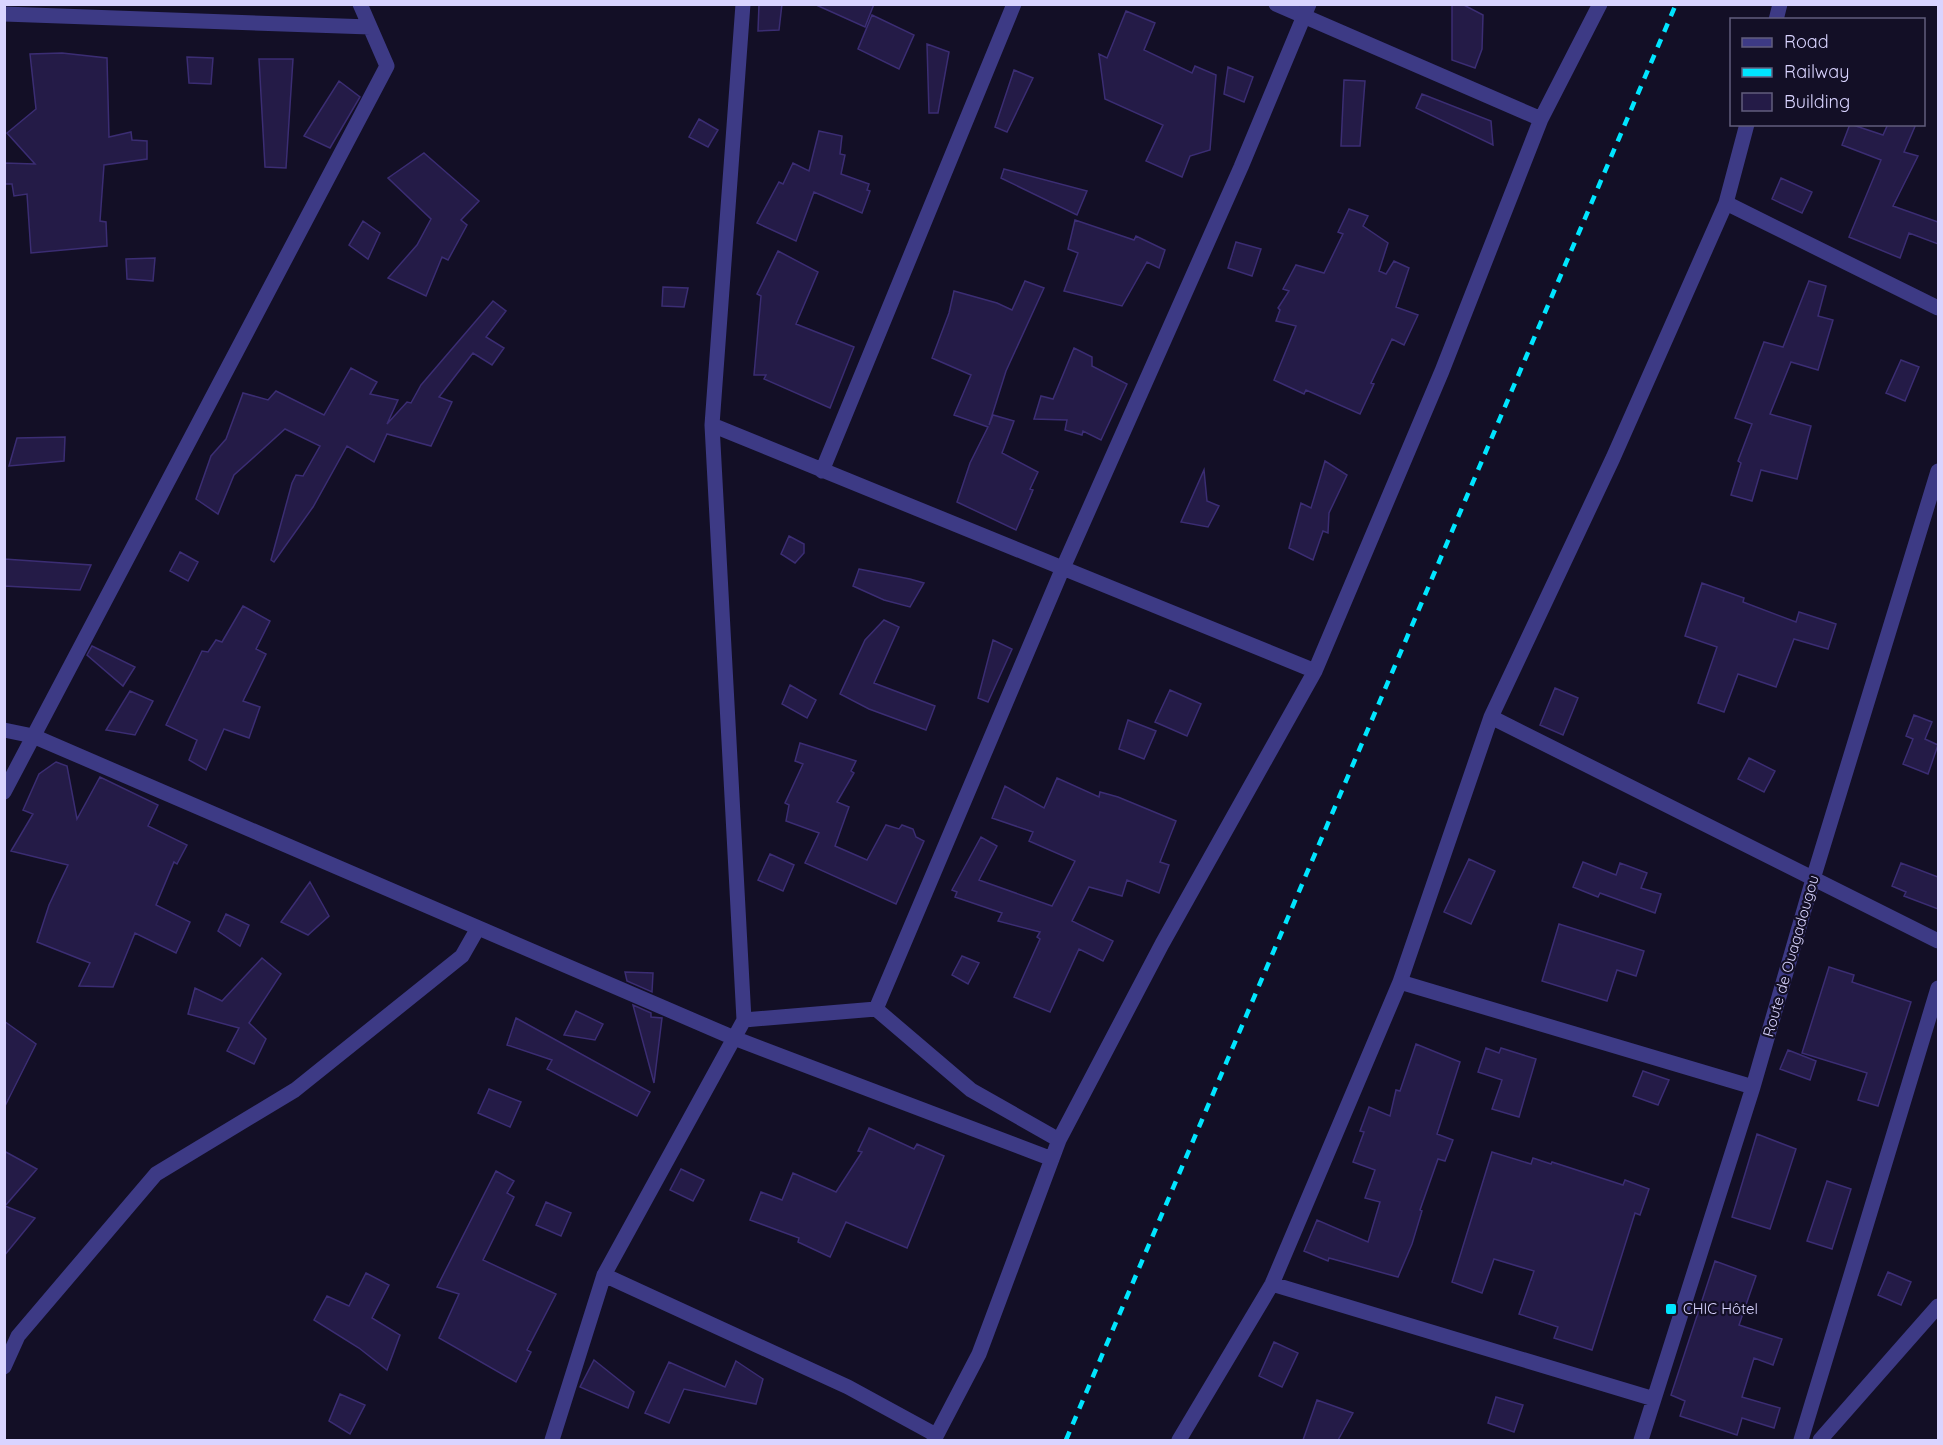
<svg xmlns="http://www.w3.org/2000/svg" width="1943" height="1445" font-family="Quicksand,sans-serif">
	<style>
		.building { fill: #241b47; stroke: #3b2d73; stroke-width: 1.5 }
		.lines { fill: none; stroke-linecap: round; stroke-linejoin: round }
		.minor { stroke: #3d3a85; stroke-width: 15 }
		.rail { stroke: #00e5ff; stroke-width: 4.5; stroke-dasharray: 9 8; stroke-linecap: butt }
		.poi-dot { fill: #00e5ff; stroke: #130f26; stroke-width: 2 }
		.labels { text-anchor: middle; stroke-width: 4.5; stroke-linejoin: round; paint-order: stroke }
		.street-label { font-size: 15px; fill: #d9d4ff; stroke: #130f26 }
		.poi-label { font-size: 15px; fill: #d9d4ff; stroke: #130f26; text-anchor: start }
	</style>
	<rect width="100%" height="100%" fill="#130f26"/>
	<path class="building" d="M759 4H782L779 30 758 31Z
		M814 4H874L865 27Z
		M1452 4H1462L1483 15 1482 49 1475 68 1452 60Z
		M1126 11 1155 23 1144 50 1192 73 1195 66 1216 75 1210 150 1190 156 1182 177 1146 161 1163 125 1105 99 1099 54 1107 58Z
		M872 15 914 35 899 69 858 49Z
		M927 44 949 52 938 113H929Z
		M62 53 107 58 109 137 131 132 132 140 147 141V159L104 165 100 221 106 222 107 246 31 253 27 194 14 196 12 184H4V163L35 164 7 133 36 109 30 54Z
		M187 57 213 58 211 84 189 83Z
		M259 59H293L286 168 265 167Z
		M1228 67 1253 77 1244 102 1224 94Z
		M1014 70 1033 78 1007 132 995 127Z
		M1344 80 1365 81 1360 146H1341Z
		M339 81 360 97 330 148 304 136Z
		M1422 94 1491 121 1493 145 1416 108Z
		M699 119 718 130 708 147 689 137Z
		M1850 124 1883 135 1888 124H1916L1904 152 1918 156 1893 206 1938 222V244L1909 233 1900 258 1849 237 1881 160 1842 145Z
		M819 131 842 136 840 154 845 155 841 174 869 184 867 190 870 191 862 213 814 192 796 241 757 223 779 182 783 184 793 163 809 171Z
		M424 153 479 201 461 220 467 225 448 260 442 257 426 296 388 278 417 245 431 219 388 178Z
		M1004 169 1087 191 1077 215 1001 178Z
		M1781 178 1812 192 1802 213 1772 199Z
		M1349 209 1368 216 1363 226 1388 243 1379 271 1386 274 1394 261 1409 268 1396 307 1418 315 1404 345 1392 339 1371 383 1374 384 1360 414 1306 390 1304 394 1274 380 1296 326 1276 321 1280 310 1278 308 1289 291 1283 289 1296 265 1324 273 1343 234 1338 232Z
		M1075 220 1134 240 1136 236 1165 250 1159 268 1147 262 1122 306 1064 291 1078 253 1068 249Z
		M363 221 380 233 368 259 349 245Z
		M1236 242 1261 249 1252 276 1228 268Z
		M778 251 818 272 796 324 854 347 830 408 764 379 766 375H754L761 296 757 294Z
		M155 258 153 281 127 279 126 259Z
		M1025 281 1044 288 1006 371 989 425 993 415 1014 421 1002 453 1038 472 1030 489 1033 490 1016 530 957 502 970 463 988 427 954 415 971 375 932 358 949 313 954 291 997 303 1012 310Z
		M1809 281 1826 286 1818 316 1833 320 1818 370 1791 362 1770 414 1811 426 1797 479 1761 470 1752 501 1731 495 1741 463 1738 461 1752 424 1735 418 1764 342 1783 347Z
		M663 287 688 288 684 307 662 306Z
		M493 301 506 311 486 337 504 348 492 365 473 353 439 397 452 402 431 446 387 434 374 462 347 446 313 507 274 562 271 560 292 483 296 475 303 476 320 446 285 429 234 475 218 514 196 499 211 456 226 439 243 393 268 400 276 391 324 415 351 368 377 382 370 394 398 400 387 424 407 402 411 403 421 385Z
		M1074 348 1092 357V366L1127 384 1101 440 1083 431 1082 435 1065 430 1067 420 1034 419 1041 396 1053 399Z
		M1901 360 1919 367 1905 401 1886 393Z
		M65 437 64 461 9 466 17 438Z
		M1325 461 1347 475 1329 513 1328 533 1323 531 1313 560 1289 548 1301 503 1311 508Z
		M1204 470 1207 501 1219 506 1208 527 1181 522Z
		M789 536 804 544V553L795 563 781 554Z
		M180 552 198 562 188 581 170 571Z
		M4 559 91 565 80 590 4 586Z
		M859 569 910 579 924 583 910 607 884 600 853 586Z
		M1702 583 1744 598 1743 602 1796 622 1799 612 1836 624 1828 649 1794 639 1776 687 1738 674 1724 712 1698 703 1717 647 1685 636Z
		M243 606 270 621 256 649 266 654 243 701 260 707 249 738 224 729 206 770 189 760 197 740 166 725 202 651 208 652 216 640 222 642Z
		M884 620 899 627 874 683 935 706 926 730 869 709 840 694 865 640Z
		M993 640 1012 649 988 702 978 698Z
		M92 646 135 667 123 686 87 655Z
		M790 685 816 700 807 718 782 704Z
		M1555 688 1578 698 1563 735 1540 725Z
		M1170 690 1201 704 1187 736 1155 722Z
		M130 691 153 701 135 735 106 730Z
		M1914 715 1932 722 1925 739 1938 745 1928 774 1903 764 1913 739 1906 736Z
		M1128 720 1156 731 1144 759 1119 749Z
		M800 743 856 761 851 771 854 773 837 802 849 807 835 846 867 860 886 825 899 829 902 825 913 829 916 837 924 841 896 904 805 863 819 833 786 821 789 805 785 803 803 764 795 761Z
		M1749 758 1775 771 1764 792 1738 779Z
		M56 762 67 766 77 819 100 777 158 805 148 826 187 845 177 864 174 862 156 905 190 922 176 953 135 933 113 987 79 986 90 963 37 942 49 905 68 865 11 851 33 814 23 810 39 774Z
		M1057 778 1099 797 1100 792 1118 797 1176 821 1160 862 1169 865 1159 893 1127 880 1122 896 1089 887 1072 921 1113 941 1103 961 1079 949 1050 1012 1014 997 1040 939 1037 937 1040 932 998 921 1002 913 955 897 957 892 952 890 981 837 997 846 979 880 1052 906 1075 861 1029 841 1033 832 992 818 1005 786 1044 808Z
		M770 854 794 865 783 891 758 880Z
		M1469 859 1495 871 1471 924 1444 912Z
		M1583 862 1616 875 1620 863 1647 873 1641 888 1661 894 1655 913 1600 893 1598 897 1573 887Z
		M1901 863 1938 877V909L1904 896 1906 892 1892 886Z
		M310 882 329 916 308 935 281 922Z
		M226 914 249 925 240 946 218 931Z
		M1559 924 1644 951 1636 976 1617 970 1607 1001 1542 981Z
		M962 956 979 963 968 984 952 975Z
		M262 958 281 974 249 1023 266 1039 254 1064 227 1051 239 1028 188 1014 195 988 222 1001Z
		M1829 967 1854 975 1852 982 1911 1002 1878 1106 1858 1100 1867 1073 1802 1053Z
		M625 972 653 973 652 992 627 981Z
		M633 1005 651 1013V1017L662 1018 654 1083Z
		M576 1011 603 1024 595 1040 564 1035Z
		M516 1018 650 1092 637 1116 547 1069 552 1060 507 1045Z
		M4 1021 36 1044 4 1108Z
		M1416 1044 1460 1062 1437 1134 1453 1140 1445 1161 1438 1159 1420 1210 1422 1211 1412 1244 1398 1277 1329 1258 1328 1261 1304 1251 1317 1220 1368 1242 1380 1202 1365 1198 1375 1170 1353 1162 1364 1132 1360 1131 1369 1107 1390 1116 1396 1090 1400 1091Z
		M1486 1048 1499 1053 1501 1048 1536 1059 1519 1117 1492 1109 1502 1080 1478 1072Z
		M1788 1050 1816 1061 1810 1080 1780 1069Z
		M1643 1071 1669 1080 1658 1105 1633 1096Z
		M489 1089 521 1102 510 1127 478 1113Z
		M869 1128 914 1149 917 1144 944 1156 907 1248 846 1222 830 1257 798 1242 799 1238 750 1220 761 1192 782 1200 793 1173 836 1192 862 1152 858 1151Z
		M1757 1134 1796 1149 1770 1229 1732 1217Z
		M4 1151 37 1169 5 1206 35 1218 4 1256Z
		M1492 1152 1531 1164 1533 1158 1551 1164 1552 1162 1623 1185 1625 1180 1649 1189 1640 1215 1635 1213 1592 1350 1554 1338 1558 1327 1519 1314 1534 1271 1494 1259 1482 1293 1452 1282Z
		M681 1169 704 1180 693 1201 670 1190Z
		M496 1171 514 1181 507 1193 514 1197 483 1260 556 1294 527 1350 531 1352 516 1382 439 1338 459 1294 437 1287Z
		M1827 1181 1851 1189 1832 1249 1807 1241Z
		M546 1202 571 1213 561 1236 536 1225Z
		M1715 1261 1756 1276 1739 1325 1782 1339 1773 1365 1754 1358 1742 1397 1780 1408 1774 1428 1742 1418 1737 1435 1680 1416 1685 1401 1671 1395Z
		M1888 1272 1911 1282 1901 1305 1878 1295Z
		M366 1273 389 1285 372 1318 400 1335 387 1370 359 1348 314 1320 327 1296 349 1306Z
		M1274 1342 1298 1353 1282 1387 1259 1376Z
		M594 1360 634 1392 628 1408 580 1387Z
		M736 1361 763 1379 756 1404 684 1389 669 1423 645 1413 669 1362 725 1387Z
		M340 1394 365 1405 350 1434 329 1421Z
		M1496 1397 1523 1405 1514 1432 1488 1423Z
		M1317 1400 1353 1413 1338 1440H1303Z"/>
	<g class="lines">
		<path class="minor" d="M743 4 712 425 744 1020
			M1276 4 1541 119
			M4 14 370 27
			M1776 20 1780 4
			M1726 203 1938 308
			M712 425 1315 671
			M822 471 1014 4
			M1491 717 1938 941
			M4 730 33 736 734 1038 1052 1159
			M4 792 387 66 360 4
			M1400 982 1753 1087
			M876 1009 971 1090 1059 1140
			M604 1275 848 1387 936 1435
			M1272 1284 1654 1399
			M4 1367 18 1336 156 1174 295 1090 462 956 478 928
			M552 1440 604 1275 744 1020 876 1009 1062 570 1241 167 1309 4
			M934 1440 979 1354 1059 1140 1162 944 1315 671 1442 371 1541 119 1600 4
			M1179 1440 1272 1284 1400 982 1491 717 1613 458 1726 203 1747 124
			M1641 1440 1753 1087 1813 879 1938 471
			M1801 1440 1938 988
			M1820 1440 1938 1306"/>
		<path class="rail" d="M1066 1440 1676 4"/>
	</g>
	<rect class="poi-dot" x="1665" y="1303" width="12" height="12" rx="3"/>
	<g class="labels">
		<g class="street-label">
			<text transform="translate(1791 956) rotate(-74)" y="5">Route de Ouagadougou</text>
		</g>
		<g class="poi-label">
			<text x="1683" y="1314">CHIC Hôtel</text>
		</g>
	</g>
	<rect width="1943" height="1445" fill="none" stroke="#d9d4ff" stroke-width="12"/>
	<rect x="1730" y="18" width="195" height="108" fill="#130f26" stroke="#625e7d" stroke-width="1.5"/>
	<rect x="1742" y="38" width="30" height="9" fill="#3d3a85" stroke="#625e7d" stroke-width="1.5"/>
	<text x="1784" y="48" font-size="18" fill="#d9d4ff">Road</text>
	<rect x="1742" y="68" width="30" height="9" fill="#00e5ff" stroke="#625e7d" stroke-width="1.5"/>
	<text x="1784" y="78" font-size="18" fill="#d9d4ff">Railway</text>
	<rect x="1742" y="93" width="30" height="18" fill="#241b47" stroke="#625e7d" stroke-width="1.5"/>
	<text x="1784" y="108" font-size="18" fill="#d9d4ff">Building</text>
</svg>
